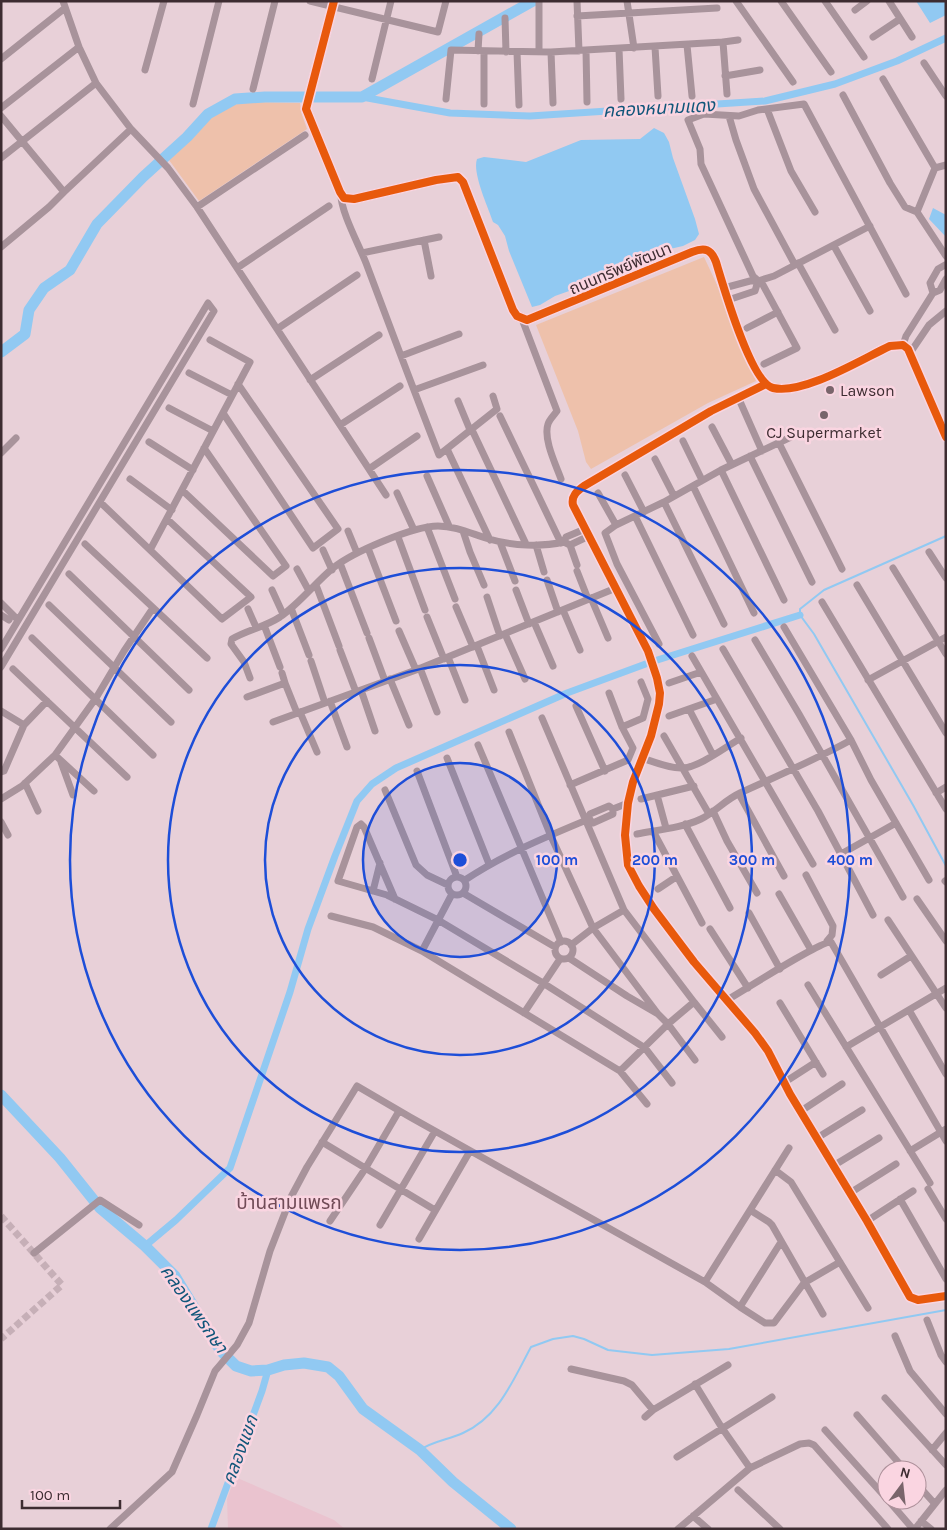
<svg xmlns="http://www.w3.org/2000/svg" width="947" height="1530" font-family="Karla,'Noto Sans Thai',sans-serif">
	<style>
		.built { fill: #eac3cf }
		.green { fill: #eec1ab }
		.water { fill: #91c9f2 }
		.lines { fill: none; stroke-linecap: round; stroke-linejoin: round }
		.stream { stroke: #91c9f2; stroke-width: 2 }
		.canal { stroke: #91c9f2; stroke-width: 7 }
		.river { stroke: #91c9f2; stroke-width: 11 }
		.street-tunnel { stroke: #c6afb7; stroke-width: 7; stroke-dasharray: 7 3.5; stroke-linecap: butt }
		.street { stroke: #a8939b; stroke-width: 7 }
		.secondary { stroke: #b29aa2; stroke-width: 10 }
		.cycleway-casing { stroke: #fad5e1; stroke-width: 11 }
		.cycleway { stroke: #e8590c; stroke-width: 8 }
		.ring { fill: none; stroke: #1d4ed8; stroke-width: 2.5 }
		.poi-dot { fill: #79656b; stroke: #fad5e1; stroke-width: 2 }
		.labels { text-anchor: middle; stroke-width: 5; stroke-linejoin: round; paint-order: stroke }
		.street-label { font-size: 16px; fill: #3d2c31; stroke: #fad5e1 }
		.poi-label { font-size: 16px; fill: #3d2c31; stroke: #fad5e1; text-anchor: start }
		.water-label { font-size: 18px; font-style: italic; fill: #11567a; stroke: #fad5e1 }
		.quarter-label { font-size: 19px; fill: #714b57; stroke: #fad5e1 }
		.centre { fill: #1d4ed8; stroke: #fad5e1; stroke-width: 2.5 }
		.ring-label { font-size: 15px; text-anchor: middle; font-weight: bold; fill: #1d4ed8; stroke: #fad5e1; stroke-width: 5; stroke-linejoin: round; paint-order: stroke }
	</style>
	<rect width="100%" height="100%" fill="#e8d0d8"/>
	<path class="built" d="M235 1477 334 1520 345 1529H228L227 1499Z"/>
	<path class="green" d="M254 102 300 103 301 112 307 129 199 201 169 160 209 118 230 105Z
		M704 257 725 302 756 381 708 403 591 469 586 462 578 431 536 325Z"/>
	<path class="water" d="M916 1H946V15L930 23Z
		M654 128 664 133 669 142 673 158 695 219 699 234 695 240 683 246 661 251 586 285 555 296 540 305 532 307 509 251 505 236 498 225 493 222C488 207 472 173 477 159L484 157 526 162 581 140 640 139Z
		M933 208 946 215V237L929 219Z"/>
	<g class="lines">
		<path class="stream" d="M946 536 824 590 800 609V615L814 634 913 805 946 866
			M420 1450C433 1441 448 1440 463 1433 499 1417 513 1380 531 1347L553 1339 573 1336 584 1339 608 1350 652 1355 729 1349 946 1310"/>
		<path class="canal" d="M362 97 450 113 530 116 765 101 835 84 897 61 946 38
			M145 1246 176 1220 230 1168 290 992 308 929 335 856 357 801 372 784 396 768 567 693 651 662 800 615
			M211 1529 262 1391 268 1370"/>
		<path class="river" d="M1 352 25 334 29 310 44 288 70 270 97 224 143 177 187 137 208 114 235 99 265 97H362L533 1
			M1 1095 60 1158 100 1208 145 1246 175 1276 220 1350 236 1366 251 1371 268 1370 284 1365 304 1363 328 1367 339 1376 363 1409 420 1450 453 1482 511 1529"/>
		<path class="street-tunnel" d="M1 1216 62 1285 1 1339"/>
		<path class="street" d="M63 1 79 47 96 83 131 129 168 168 197 207 386 495
			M310 1 438 32 446 1
			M539 1V52
			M577 1 579 51
			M627 1 634 48
			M736 1 793 82
			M781 1 831 72
			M825 1 864 57
			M889 1 912 37
			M855 10 867 1
			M577 16 717 8
			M505 18 506 52
			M873 37 900 19
			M723 42 738 40
			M687 45 692 96
			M655 47 658 96
			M619 49 621 99
			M586 50 587 102
			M478 51 479 34
			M517 52 519 105
			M551 52 553 103
			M1 59 65 8
			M924 63 946 96
			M145 70 164 1
			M725 76 760 70
			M372 79 391 1
			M883 79 935 168
			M253 89 275 1
			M843 95 890 183 905 207 917 212 935 168 946 165
			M446 99 451 50 551 52 723 42 727 94
			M193 104 219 1
			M484 104V52
			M1 108 79 47
			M767 109 791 171 815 212
			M1 116 64 192 49 207 1 247
			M729 116 736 140 754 189 795 265
			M1 158 96 83
			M64 192 131 129
			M341 195C341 212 359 245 366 263 390 327 414 391 439 455L497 409 493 396
			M197 207 305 135
			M917 212 946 256
			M424 240 431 276
			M834 246 870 311
			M362 253 439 237
			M798 263 835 330
			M237 268 329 206
			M758 281 774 276 870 226
			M724 288 750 281H758L755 291 728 300
			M933 293 930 283 938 269 945 265
			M522 319 557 411C554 415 549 420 548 424 543 439 556 465 561 479
			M747 328 778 312
			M277 329 357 275
			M903 345 906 336 933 293 940 290 946 279
			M910 353 929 325 946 311
			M401 356 459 334
			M764 364 797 348 763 285 753 276 701 164 700 149 688 120 704 114 739 116 758 110 804 104 906 294
			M189 373 232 395
			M310 380 379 335
			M766 384 711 411 584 486C577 491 571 496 573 505L648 651 657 678 660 693 659 704 651 736 633 782 628 803 625 835 628 865 639 886 654 909 694 962 755 1033 768 1051 790 1094 867 1221 910 1297 918 1300 946 1296
			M414 390 483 365
			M738 397 762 451
			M458 401 470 430
			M169 408 213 431
			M223 413 313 548 338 529 238 384
			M500 416 561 543
			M340 425 400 386
			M712 427 732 465
			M473 432 526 544
			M683 441 702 480
			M149 442 193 470
			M779 443 842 569
			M448 451 490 540
			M1 453 16 438
			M750 456 812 582
			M655 459 674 496
			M369 469 417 436
			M721 470 784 600
			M625 475 644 512
			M427 476 449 526
			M130 479 172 510
			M693 486 754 613
			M182 490 273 576 286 566 204 448
			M397 493 414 530
			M598 493 616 525
			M100 502 222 619 251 597 167 519
			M664 502 724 624
			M635 516 693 635
			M427 527 455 599
			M348 531 357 553
			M463 531 470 552 484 585
			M398 537 425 610
			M500 542 515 581
			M564 542 566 537 585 529
			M85 544 207 658
			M536 545 544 572
			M570 545 577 565
			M368 548 396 621
			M150 550 250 362 210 340
			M323 550 332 570
			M929 552 946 578
			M340 563 367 633
			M893 568 946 654
			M297 569 309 591
			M577 571 588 599
			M69 574 189 690
			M547 580 558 612
			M316 585 339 646
			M857 585 946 733
			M272 590 283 614
			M516 590 529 624
			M487 597 500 636
			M591 598 608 638
			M822 602 946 809
			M1 603 18 620
			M49 605 171 722
			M456 607 473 647
			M291 608 309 655
			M248 609 256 627
			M563 610 580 650
			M1 615 9 620
			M427 617 444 659
			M534 622 553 666
			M264 625 280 667
			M784 627 851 740 871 780 929 880
			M399 631 416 670
			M505 634 525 679
			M32 638 153 755
			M369 638 385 681
			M755 640 799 714 903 897
			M659 644 617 564 605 533 616 525 664 502 721 470 791 437
			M477 646 494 690
			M1 649 208 303 214 311 1 667
			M723 649 818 811 873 915
			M340 650 356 692
			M692 656 813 864
			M448 657 465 700
			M311 661 325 703
			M420 668 437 712
			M13 669 127 777
			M282 673 285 683
			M250 678 244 662 231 644 232 639C247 630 265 627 280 617 300 603 315 583 333 568 353 552 413 526 438 526 456 526 472 534 489 539 513 546 541 547 564 542L570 545 589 536
			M390 679 409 725
			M868 680 946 637
			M669 683 701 672
			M361 690 375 731
			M247 697 285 683 297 713
			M330 701 347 747
			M576 706 605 771
			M689 709 713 755
			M1 711 24 725
			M300 712 317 752
			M669 716 717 699
			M542 718 624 910 694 1002
			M273 722 416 670 616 588
			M622 727 643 718 648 699 641 682
			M509 732 550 834 593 928 658 1014
			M664 736 709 814
			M478 745 561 942
			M55 755 94 791
			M447 758 489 864
			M642 758C654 762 668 768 681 768 697 769 727 746 741 738
			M61 762 73 795
			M417 771 457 877
			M1 772 4 771 24 725 47 701
			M25 783 38 811
			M570 785 628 760 633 748 622 727 609 693
			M385 790 416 865 427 875 448 885
			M936 793 946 787
			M739 794 784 876
			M657 795 666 828
			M1 799 22 786 55 755 96 698 124 651 153 608
			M641 799 694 786
			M713 811 727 841 757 893
			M589 819 593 823 613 814V809
			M1 822 8 835
			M685 824 730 908
			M653 831 702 923
			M637 834C658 830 682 828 701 819 715 812 725 800 740 793 777 776 815 760 851 740
			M841 854 896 823
			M806 875 833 926 832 935 827 941
			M448 886a9 9 0 1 1 18 0a9 9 0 1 1-18 0Z
			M465 880C504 854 546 837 589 819L590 814 609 806 613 809 628 803
			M945 881 946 882
			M658 889 676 877
			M373 891 380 863
			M463 893 555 947
			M779 894 811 950
			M395 899 364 827 361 824 357 827 338 881 387 895 438 920 543 983 645 1048 672 1083
			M917 899 946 941
			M749 913 780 969
			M331 916 373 927 422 951 620 1071 668 1024 694 1002 722 1037
			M888 920 946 1008
			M710 929 748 988
			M555 950a9 9 0 1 1 18 0a9 9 0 1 1-18 0Z
			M571 945 593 928 624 910
			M422 951 452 894
			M569 958 627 996 658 1014 668 1024 695 1060
			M881 975 911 956
			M808 985 930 1183
			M727 1000C741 992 821 941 831 942L946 1141
			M780 1003 823 1074
			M909 1010 946 1074
			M524 1013 560 959
			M846 1047 946 988
			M620 1071 647 1104
			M785 1082 816 1062
			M801 1111 842 1084
			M817 1138 862 1110
			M322 1142 435 1210
			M910 1151 946 1129
			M833 1166 879 1138
			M775 1170 791 1182 868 1308
			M928 1189 946 1219
			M850 1193 896 1164
			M900 1199 946 1279
			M750 1210 769 1222 772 1225 823 1314
			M330 1221 365 1169 399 1111
			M867 1221 913 1191
			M380 1225 435 1131
			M419 1239 470 1151
			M34 1253 100 1200 139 1225
			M705 1282 740 1307 765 1323H774L804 1283 840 1262
			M740 1307 781 1242
			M927 1320 941 1355 946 1362
			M895 1336 910 1371 946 1414
			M571 1369 624 1381 632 1385 653 1410 728 1365
			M695 1384 722 1428 750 1468
			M885 1398 946 1465
			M857 1415 905 1470
			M645 1417 653 1410
			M825 1430 887 1499
			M932 1450 946 1433
			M677 1457 772 1397
			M917 1484 935 1504
			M738 1490 780 1529
			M888 1500 913 1529
			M693 1516 708 1529
			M921 1521 931 1529
			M110 1529 172 1472 197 1415 215 1371 237 1345 249 1323 270 1251 291 1197 307 1167 357 1086 410 1117 705 1282 789 1148
			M678 1529 750 1468 800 1444 809 1443 814 1445 888 1529
			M915 1529 946 1490"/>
		<path class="secondary" d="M334 1 306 109 340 192 344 198 354 199 436 180 458 177 463 182 513 310 517 316 527 320 692 252C705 247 711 249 716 262 723 285 751 383 773 388 804 395 862 359 890 346L903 345 908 349 911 356 946 437"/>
		<g class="cycleway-casing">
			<path id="cycleway" d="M334 1 306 109 340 192 344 198 354 199 436 180 458 177 463 182 513 310 517 316 527 320 692 252C705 247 711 249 716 262 723 285 751 383 773 388 804 395 862 359 890 346L903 345 908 349 911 356 946 437
				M766 384 711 411 584 486C577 491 571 496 573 505L648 651 657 678 660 693 659 704 651 736 633 782 628 803 625 835 628 865 639 886 654 909 694 962 755 1033 768 1051 790 1094 867 1221 910 1297 918 1300 946 1296"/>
		</g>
		<use href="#cycleway" class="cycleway"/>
	</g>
	<circle cx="460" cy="860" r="97" fill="#1d4ed8" fill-opacity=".12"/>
	<g class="ring">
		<circle cx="460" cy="860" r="97"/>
		<circle cx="460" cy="860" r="195"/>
		<circle cx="460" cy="860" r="292"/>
		<circle cx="460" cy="860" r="390"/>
	</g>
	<g class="poi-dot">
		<circle cx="830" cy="390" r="5"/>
		<circle cx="824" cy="415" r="5"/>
	</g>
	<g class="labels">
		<g class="street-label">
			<text transform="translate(620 268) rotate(-23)" y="6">ถนนทรัพย์พัฒนา</text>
		</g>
		<g class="poi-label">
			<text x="840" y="396">Lawson</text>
			<text x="824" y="438" text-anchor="middle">CJ Supermarket</text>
		</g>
		<g class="water-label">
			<text transform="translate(659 108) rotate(-3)" y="6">คลองหนามแดง</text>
			<text transform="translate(194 1309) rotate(55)" y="6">คลองแพรกษา</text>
			<text transform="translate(240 1450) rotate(-70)" y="6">คลองแขก</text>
		</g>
		<g class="quarter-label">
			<text x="289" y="1209">บ้านสามแพรก</text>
		</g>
	</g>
	<circle cx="460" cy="860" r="8" class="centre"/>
	<g class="ring-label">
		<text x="557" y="865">100 m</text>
		<text x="655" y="865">200 m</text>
		<text x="752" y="865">300 m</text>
		<text x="850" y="865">400 m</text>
	</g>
	<rect width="947" height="1530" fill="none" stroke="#3d2c31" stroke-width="5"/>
	<g transform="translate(902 1485) rotate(15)"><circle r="24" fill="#fad5e1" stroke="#ae919b"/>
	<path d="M0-4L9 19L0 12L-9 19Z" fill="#79656b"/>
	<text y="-8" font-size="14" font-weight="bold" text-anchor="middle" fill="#3d2c31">N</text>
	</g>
	<path d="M22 1500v8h98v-8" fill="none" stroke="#3d2c31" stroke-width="2.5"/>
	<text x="30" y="1500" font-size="15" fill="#3d2c31" stroke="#fad5e1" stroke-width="4" paint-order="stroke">100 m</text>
</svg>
